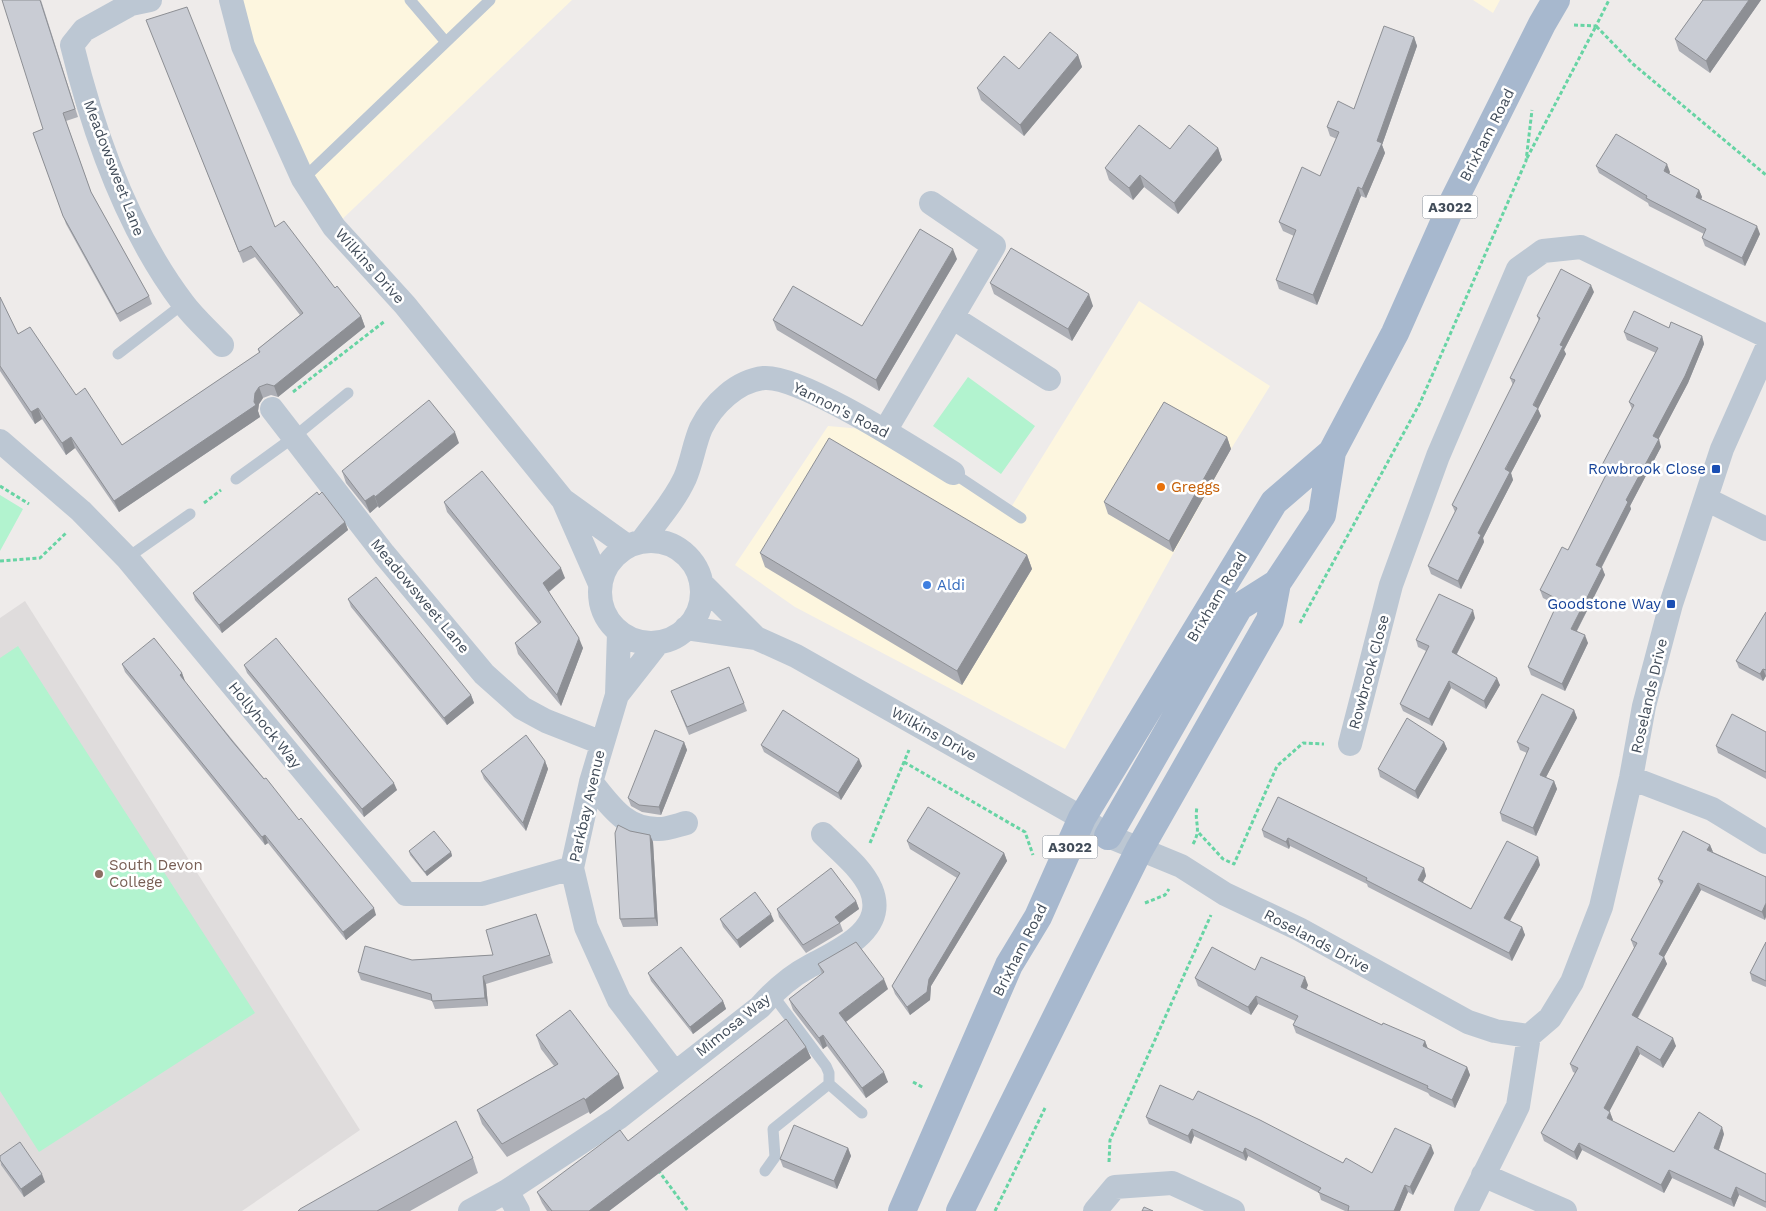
<svg xmlns="http://www.w3.org/2000/svg" width="1766" height="1211" font-family="'Work Sans',sans-serif">
	<style>
		.commercial { fill: #fdf6df }
		.education { fill: #dfdcdc }
		.park { fill: #b2f3cf }
		.lines { fill: none; stroke-linecap: round; stroke-linejoin: round }
		.path { stroke: #67d4a4; stroke-width: 3; stroke-dasharray: 4 2.5; stroke-linecap: butt }
		.lane { stroke: #bcc7d3; stroke-width: 11 }
		.street { stroke: #bcc7d3; stroke-width: 24 }
		.primary { stroke: #a7b8ce; stroke-width: 28 }
		.wall { fill: #adafb6 }
		.shaded-wall { fill: #8d8f94 }
		.building { fill: #c9ccd4; stroke: #8d8f94 }
		.transit-dot { fill: #1a4fb4; stroke: #fff; stroke-width: 2 }
		.food-dot { fill: #e8710a; stroke: #fff; stroke-width: 2 }
		.shop-dot { fill: #3f7fe0; stroke: #fff; stroke-width: 2 }
		.education-dot { fill: #8d6e63; stroke: #fff; stroke-width: 2 }
		.labels { text-anchor: middle; stroke-width: 5; stroke-linejoin: round; paint-order: stroke }
		.shield { fill: #fff; stroke: #7b828c; stroke-width: 1 }
		.shield-label { font-size: 14px; font-weight: bold; fill: #424d5a }
		.street-label { font-size: 15px; fill: #424d5a; stroke: #fff }
		.transit-label { font-size: 15px; fill: #164399; stroke: #fff; text-anchor: end }
		.food-label { font-size: 15px; fill: #c56008; stroke: #fff; text-anchor: start }
		.shop-label { font-size: 15px; fill: #366cbe; stroke: #fff; text-anchor: start }
		.education-label { font-size: 15px; fill: #785e54; stroke: #fff; text-anchor: start }
	</style>
	<rect width="100%" height="100%" fill="#eeebea"/>
	<path class="commercial" d="M231 0H572L334 227Z
		M1473 0H1500L1493 13Z
		M1139 301 1270 386 1231 449 1065 749 795 607 735 565 828 426 885 431 1010 509Z"/>
	<path class="education" d="M25 601 360 1130 242 1211H0V618Z"/>
	<path class="park" d="M968 377 1035 426 1001 474 933 426Z
		M0 495 23 509 0 551Z
		M18 646 255 1013 39 1152 0 1091V658Z"/>
	<g class="lines">
		<path class="path" d="M1574 25 1596 26 1609 0
			M1527 158 1596 26 1633 64 1766 175
			M293 392 385 321
			M0 486 29 504
			M204 503 221 490
			M0 561 40 558 66 533
			M1300 623 1420 403 1526 161 1532 110
			M904 762 1025 832 1033 855
			M1199 833 1223 859 1234 864 1277 766 1303 743 1324 744
			M870 843 909 750
			M1193 844C1202 828 1194 824 1197 807
			M1145 903 1165 895 1169 889
			M913 1082 924 1088
			M1109 1162 1110 1140 1211 915
			M658 1170 688 1211
			M995 1211 1046 1106"/>
		<path class="lane" d="M410 0 445 41
			M303 179 490 0
			M118 354 183 304
			M953 473 1021 518
			M236 479 294 437 348 393
			M127 558 190 514
			M829 1084 862 1113
			M765 1171 775 1157 773 1129 829 1084V1073L826 1066 772 994"/>
		<path class="street" d="M150 0 131 4 84 30 72 45C94 135 127 229 183 303 194 318 209 331 222 345
			M231 0 243 46 303 179 334 227 405 305 563 500 627 546
			M952 317 1049 379
			M272 409 384 554 484 674 522 708 546 721 602 743
			M885 431 994 246 931 203
			M0 441 81 511 127 558 406 894H482L572 868
			M1706 499 1766 529
			M564 502 600 584
			M600 592a51 51 0 1 1 102 0a51 51 0 1 1-102 0Z
			M642 541C657 520 674 502 685 478 692 462 694 444 701 428 713 404 737 381 764 378 801 375 917 451 953 473
			M701 583 756 638
			M686 628 756 638 796 656 1082 818 1108 836 1181 866 1225 894 1299 929 1468 1022 1495 1031 1529 1036 1550 1018 1572 982 1601 907 1631 778 1644 706 1671 604 1722 449 1766 350
			M619 633 617 695 591 782 572 868 586 927 619 1000 674 1072
			M617 695 657 644
			M1350 744 1391 585 1438 456 1518 269 1543 251 1581 247 1766 336
			M1631 778 1712 809 1766 842
			M591 782C610 805 625 830 659 829 667 829 678 825 686 823
			M1483 1175 1565 1211
			M507 1191 518 1211
			M470 1211 507 1191 618 1118 760 1007C774 991 791 976 810 966 838 951 888 930 871 889 862 868 839 850 823 834
			M1095 1211 1115 1187 1172 1183 1233 1211
			M1466 1211 1518 1106 1529 1036"/>
		<path class="primary" d="M1108 836 1239 607 1277 583
			M902 1211 1009 965 1038 917 1082 818 1274 502 1332 452 1395 333 1454 200 1542 24 1556 0
			M960 1211 1139 850 1270 620 1277 583 1322 515 1332 452"/>
	</g>
	<path class="wall" d="M41 0 78 117 66 121 91 192 149 296 152 304 120 322 66 224 33 133 43 129Z
		M1703 0H1761L1710 73 1679 51 1675 39Z
		M151 31 275 227 335 288 361 316 365 327 278 397 271 395 263 398 259 404 258 411 260 417 119 512 75 448 66 455 42 419 35 424 0 371V297L18 334 76 395 122 445 259 353 258 349 300 315 255 257 243 263Z
		M1414 37 1417 46 1382 145 1385 153 1366 198 1361 196 1317 305 1279 289 1276 280 1294 236 1283 231 1279 222 1320 176 1337 139 1330 136 1327 127 1354 109Z
		M1078 55 1082 67 1024 136 981 100 977 88 1019 69Z
		M1218 148 1222 160 1178 214 1144 187 1133 200 1109 180 1105 168 1170 149Z
		M1596 166 1670 172 1669 174 1699 190 1702 197 1701 200 1760 234 1745 266 1705 246 1702 238 1704 234 1649 206 1648 203 1599 173Z
		M957 259 879 391 777 330 773 320 862 326Z
		M990 283 1093 306 1072 341 994 294Z
		M1594 292 1564 350 1566 354 1538 409 1541 416 1511 473 1513 480 1483 538 1484 542 1461 589 1431 574 1428 566 1455 512 1452 505 1513 385 1510 378 1539 321 1537 316Z
		M1669 328 1702 336 1704 344 1688 383 1658 439 1661 447 1630 506 1631 509 1602 567 1605 575 1577 631 1588 643 1565 691 1531 675 1528 667 1557 605 1543 598 1540 590 1568 550 1607 474 1605 473 1602 465 1632 409 1629 402 1656 353 1627 340 1624 332Z
		M1227 437 1231 449 1173 552 1108 514 1104 502Z
		M459 443 379 508 378 506 370 513 346 483 342 471Z
		M444 502 565 578 549 592 583 648 561 706 518 654 515 643 538 624 447 512Z
		M345 522 348 530 222 633 195 600 193 593Z
		M760 553 1027 555 1032 569 962 685 765 567Z
		M348 599 471 695 474 703 447 725 351 607Z
		M1766 612V676L1763 681 1739 668 1736 661Z
		M1475 618 1457 654 1500 685 1486 709 1451 688 1432 726 1403 711 1400 704 1426 651 1418 647 1416 640Z
		M122 664 182 673 185 682 376 915 346 940 268 843 265 845 125 672Z
		M244 665 397 790 364 817 247 673Z
		M671 691 744 703 747 711 689 735Z
		M1574 710 1577 718 1546 777 1554 781 1557 789 1536 836 1502 821 1500 813 1527 753 1520 750 1517 742Z
		M1766 732V779L1718 753 1716 746Z
		M684 742 687 750 661 815 642 812 631 806 628 798Z
		M1444 742 1447 749 1418 799 1380 777 1378 769Z
		M761 745 862 766 841 800 764 752Z
		M545 761 548 769 526 831 484 779 481 771Z
		M1262 830 1424 868 1426 876 1423 882 1471 909 1540 865 1510 921 1522 927 1525 935 1512 961 1368 887 1367 884 1290 846 1289 849 1264 837Z
		M630 831 650 835 653 842 658 926 623 927 620 919Z
		M907 841 1004 853 1007 861 931 986 930 1000 910 1015 895 994 892 986 957 878 910 849Z
		M1710 845 1713 852 1766 877 1765 920 1701 890 1664 957 1667 964 1638 1018 1676 1046 1663 1068 1640 1054 1609 1111 1613 1120 1612 1121 1674 1152 1724 1134 1719 1150 1766 1174V1208L1739 1195 1734 1207 1672 1178 1664 1193 1582 1150 1577 1160 1544 1141 1541 1133 1575 1073 1573 1072 1570 1064 1634 948 1631 940 1661 886 1658 879Z
		M409 851 451 852 452 856 427 876 410 855Z
		M856 901 859 909 840 923 843 931 806 953 779 917 777 909Z
		M536 914 553 963 486 984 488 1006 435 1009 432 1001 361 980 358 972 412 960 493 955Z
		M720 919 774 921 740 948 723 927Z
		M1766 942V987L1752 981 1750 973Z
		M818 964 888 989 846 1022 888 1082 866 1098 827 1046 823 1049 793 1010 789 999 822 974Z
		M1255 970 1308 985 1306 989 1382 1025 1425 1041 1428 1049 1467 1067 1470 1075 1455 1108 1430 1096 1428 1093 1296 1033 1293 1025 1295 1021 1258 1004 1251 1015 1198 986 1195 978Z
		M648 973 723 1001 726 1009 693 1034 651 981Z
		M536 1035 624 1088 590 1114 589 1112 507 1157 482 1124 477 1110 554 1066 541 1049Z
		M806 1047 811 1058 609 1211H547L542 1203 537 1192 628 1141Z
		M1193 1100 1343 1163 1372 1173 1434 1153 1413 1195 1408 1192 1400 1211H1345L1321 1200 1319 1193 1248 1156 1246 1161 1194 1136 1191 1144 1149 1124 1146 1117Z
		M848 1148 851 1156 837 1189 783 1167 780 1159Z
		M0 1156 45 1182 24 1197 1 1165Z
		M473 1158 478 1173 410 1211H298Z"/>
	<path class="shaded-wall" d="M1749 0H1761L1710 73 1706 61Z
		M1414 37 1417 46 1382 145 1385 153 1366 198 1362 189 1377 141Z
		M1078 55 1082 67 1024 136 1020 125Z
		M1218 148 1222 160 1178 214 1174 203Z
		M1667 164 1670 172 1666 179 1664 171Z
		M1140 175 1144 187 1133 200 1129 188Z
		M1358 187 1361 196 1317 305 1313 295Z
		M1699 190 1702 197 1698 205 1696 197Z
		M1757 226 1760 234 1745 266 1742 258Z
		M953 249 957 259 879 391 876 380Z
		M1591 285 1594 292 1564 350 1566 354 1538 409 1541 416 1511 473 1513 480 1483 538 1484 542 1461 589 1458 581 1478 533 1560 345Z
		M1089 294 1093 306 1072 341 1068 329Z
		M361 316 365 327 278 397 274 386Z
		M1702 336 1704 344 1688 383 1656 444 1653 436Z
		M259 387 263 398 259 404 258 411 260 417 119 512 114 501 254 402 255 393Z
		M38 408 42 419 35 424 31 412Z
		M455 432 459 443 379 508 375 497Z
		M71 437 75 448 66 455 62 443Z
		M1227 437 1231 449 1173 552 1169 541Z
		M1659 439 1661 447 1630 506 1631 509 1599 572 1596 565 1626 500Z
		M374 495 378 506 370 513 365 501Z
		M345 522 348 530 222 633 219 625Z
		M1027 555 1032 569 962 685 957 671Z
		M561 568 565 578 547 593 543 583Z
		M1602 568 1605 575 1574 636 1571 629Z
		M1473 610 1475 618 1454 659 1452 652Z
		M1585 635 1588 643 1565 691 1562 684Z
		M579 638 583 648 561 706 557 695Z
		M1763 669 1766 676 1763 681 1760 674Z
		M182 673 185 681 182 683 180 675Z
		M1497 678 1500 685 1486 709 1484 701Z
		M1449 681 1451 688 1432 726 1429 719Z
		M471 695 474 703 447 725 444 718Z
		M1574 710 1577 718 1543 783 1540 775Z
		M684 742 687 750 661 815 659 807Z
		M1444 742 1447 749 1418 799 1415 791Z
		M859 759 862 766 841 800 838 793Z
		M545 761 548 769 526 831 523 823Z
		M1554 781 1557 789 1536 836 1533 828Z
		M394 783 397 790 364 817 362 809Z
		M265 835 268 843 265 845 262 837Z
		M650 835 653 842 658 926 655 918Z
		M1288 838 1290 846 1289 849 1286 842Z
		M1710 845 1713 852 1707 850Z
		M451 852 452 856 427 876 425 872Z
		M1004 853 1007 861 931 986 930 1000 910 1015 907 1007 929 979Z
		M1538 857 1540 865 1507 926 1504 918Z
		M1424 868 1426 876 1420 887 1418 880Z
		M1698 883 1701 890 1664 957 1667 964 1635 1022 1632 1015 1659 954Z
		M856 901 859 909 838 924 835 917Z
		M1766 903V917L1765 920 1762 912Z
		M374 908 376 915 346 940 343 932Z
		M771 914 774 921 740 948 737 940Z
		M1522 927 1525 935 1512 961 1509 953Z
		M483 976 486 984 488 1006 485 998Z
		M1305 977 1308 985 1304 995 1301 987Z
		M884 979 888 989 843 1024 839 1013Z
		M1256 996 1258 1004 1251 1015 1248 1007Z
		M723 1001 726 1009 693 1034 690 1027Z
		M823 1035 827 1046 823 1049 819 1038Z
		M1673 1038 1676 1046 1663 1068 1660 1060Z
		M1425 1041 1428 1049 1423 1046Z
		M1637 1046 1640 1054 1607 1116 1604 1108Z
		M806 1047 811 1058 609 1211H589Z
		M1467 1067 1470 1075 1455 1108 1452 1100Z
		M884 1072 888 1082 866 1098 862 1088Z
		M619 1074 624 1088 590 1114 585 1100Z
		M1610 1112 1613 1120 1610 1125 1607 1118Z
		M1722 1127 1724 1134 1717 1155 1714 1148Z
		M1192 1129 1194 1136 1191 1144 1188 1136Z
		M1579 1143 1582 1150 1577 1160 1574 1152Z
		M1431 1145 1434 1153 1413 1195 1410 1187Z
		M848 1148 851 1156 837 1189 834 1181Z
		M1245 1148 1248 1156 1246 1161 1243 1153Z
		M1669 1170 1672 1178 1664 1193 1661 1185Z
		M42 1174 45 1182 24 1197 21 1189Z
		M1405 1185 1408 1192 1400 1211H1394Z
		M1736 1187 1739 1195 1734 1207 1731 1199Z"/>
	<path class="building" d="M2 0H40L75 109 63 113 91 192 149 296 117 314 63 216 33 133 43 129Z
		M1703 0H1749L1706 61 1675 39Z
		M187 7 275 227 284 221 335 288 337 286 361 316 274 386 267 384 259 387 255 393 254 402 256 405 114 501 71 437 62 443 38 408 31 412 0 366V297L18 334 30 327 76 395 85 388 122 445 260 352 258 349 303 313 251 246 239 252 146 20Z
		M1384 26 1414 37 1377 141 1382 143 1362 189 1358 187 1313 295 1276 280 1296 230 1279 222 1302 167 1320 176 1339 132 1327 127 1338 101 1354 109Z
		M1050 32 1078 55 1020 125 977 88 1004 56 1019 69Z
		M1139 125 1170 149 1189 125 1218 148 1174 203 1140 175 1129 188 1105 168Z
		M1616 134 1667 164 1664 171 1699 190 1696 197 1757 226 1742 258 1702 238 1706 229 1646 198 1647 196 1596 166Z
		M920 229 953 249 876 380 773 320 793 286 862 326Z
		M1011 248 1089 294 1068 329 990 283Z
		M1561 269 1591 285 1560 345 1563 346 1533 405 1538 408 1505 469 1510 472 1478 533 1481 535 1458 581 1428 566 1457 508 1452 505 1515 380 1510 378 1540 318 1537 316Z
		M1634 311 1669 328 1671 322 1702 336 1685 376 1653 436 1659 439 1626 500 1628 502 1596 565 1602 568 1571 629 1585 635 1562 684 1528 667 1559 600 1540 590 1562 547 1568 550 1609 469 1602 465 1634 405 1629 402 1658 348 1624 332Z
		M429 400 455 432 375 497 374 495 365 501 342 471Z
		M1164 402 1227 437 1169 541 1104 502Z
		M829 438 1027 555 957 671 760 553Z
		M482 471 561 568 543 583 579 638 557 695 515 643 541 622 444 502Z
		M317 492 319 495 322 492 345 522 219 625 193 593Z
		M376 577 471 695 444 718 348 599Z
		M1439 594 1473 610 1452 652 1497 678 1484 701 1449 681 1429 719 1400 704 1429 646 1416 640Z
		M1766 612V670L1763 669 1760 674 1736 661Z
		M154 638 182 673 180 675 232 741 264 779 266 778 299 820 301 818 374 908 343 932 265 835 262 837 122 664Z
		M276 638 394 783 362 809 244 665Z
		M729 667 744 703 687 727 671 691Z
		M1542 694 1574 710 1540 775 1554 781 1533 828 1500 813 1529 748 1517 742Z
		M783 710 859 759 838 793 761 745Z
		M1732 714 1766 732V772L1716 746Z
		M1407 718 1444 742 1415 791 1378 769Z
		M655 730 684 742 659 807 639 805 628 798Z
		M526 735 545 761 523 823 481 771Z
		M1278 797 1424 868 1418 880 1471 909 1507 841 1538 857 1504 918 1522 927 1509 953 1366 880 1367 878 1288 838 1286 842 1262 830Z
		M928 807 1004 853 929 979 927 992 907 1007 892 986 960 873 907 841Z
		M618 825 630 831 650 835 655 918 620 919 615 833Z
		M434 831 451 852 425 872 409 851Z
		M1683 831 1710 845 1707 850 1766 877V903L1762 912 1698 883 1659 954 1664 957 1632 1015 1673 1038 1660 1060 1637 1046 1604 1108 1610 1112 1607 1118 1674 1152 1699 1112 1722 1127 1714 1148 1766 1174V1202L1736 1187 1731 1199 1669 1170 1661 1185 1579 1143 1574 1152 1541 1133 1578 1068 1570 1064 1637 943 1631 940 1663 881 1658 879Z
		M831 868 856 901 835 917 840 923 803 945 777 909Z
		M755 892 771 914 737 940 720 919Z
		M536 914 550 955 483 976 485 998 432 1001 431 994 358 972 365 946 412 960 493 955 486 930Z
		M856 942 884 979 839 1013 884 1072 862 1088 823 1035 819 1038 789 999 824 972 818 964Z
		M1766 942V981L1750 973Z
		M681 947 723 1001 690 1027 648 973Z
		M1212 947 1255 970 1261 957 1305 977 1301 987 1382 1025 1383 1023 1425 1041 1423 1046 1467 1067 1452 1100 1427 1088 1428 1086 1293 1025 1298 1016 1256 996 1248 1007 1195 978Z
		M570 1010 619 1074 585 1100 584 1098 502 1144 477 1110 558 1064 536 1035Z
		M786 1019 806 1047 589 1211H552L537 1192 620 1130 628 1141Z
		M1160 1085 1193 1100 1198 1091 1260 1120 1343 1163 1346 1158 1372 1173 1395 1128 1431 1145 1410 1187 1405 1185 1394 1211H1348L1349 1206 1318 1192 1321 1188 1245 1148 1243 1153 1192 1129 1188 1136 1146 1117Z
		M456 1121 473 1158 377 1211H298L300 1209Z
		M794 1125 848 1148 834 1181 780 1159Z
		M20 1142 42 1174 21 1189 0 1160V1156Z
		M1144 1207 1153 1211H1142Z"/>
	<g class="transit-dot">
		<rect x="1711" y="464" width="10" height="10" rx="2.5"/>
		<rect x="1666" y="599" width="10" height="10" rx="2.5"/>
	</g>
	<circle class="food-dot" cx="1161" cy="487" r="5"/>
	<circle class="shop-dot" cx="927" cy="585" r="5"/>
	<circle class="education-dot" cx="99" cy="874" r="5"/>
	<g class="labels">
		<g class="shield">
			<rect x="1422.5" y="195.5" width="55" height="23" rx="4"/>
			<rect x="1042.5" y="835.5" width="55" height="23" rx="4"/>
		</g>
		<g class="shield-label">
			<text x="1450" y="212">A3022</text>
			<text x="1070" y="852">A3022</text>
		</g>
		<g class="street-label">
			<text transform="translate(1487 135) rotate(-63)" y="5">Brixham Road</text>
			<text transform="translate(114 168) rotate(69)" y="5">Meadowsweet Lane</text>
			<text transform="translate(370 266) rotate(48)" y="5">Wilkins Drive</text>
			<text transform="translate(841 410) rotate(27)" y="5">Yannon's Road</text>
			<text transform="translate(420 596) rotate(50)" y="5">Meadowsweet Lane</text>
			<text transform="translate(1217 597) rotate(-59)" y="5">Brixham Road</text>
			<text transform="translate(1369 672) rotate(-75)" y="5">Rowbrook Close</text>
			<text transform="translate(1649 696) rotate(-77)" y="5">Roselands Drive</text>
			<text transform="translate(265 725) rotate(51)" y="5">Hollyhock Way</text>
			<text transform="translate(934 734) rotate(29)" y="5">Wilkins Drive</text>
			<text transform="translate(587 806) rotate(-77)" y="5">Parkbay Avenue</text>
			<text transform="translate(1317 941) rotate(28)" y="5">Roselands Drive</text>
			<text transform="translate(1020 950) rotate(-63)" y="5">Brixham Road</text>
			<text transform="translate(733 1025) rotate(-39)" y="5">Mimosa Way</text>
		</g>
		<g class="transit-label">
			<text x="1706" y="474">Rowbrook Close</text>
			<text x="1661" y="609">Goodstone Way</text>
		</g>
		<g class="food-label">
			<text x="1171" y="492">Greggs</text>
		</g>
		<g class="shop-label">
			<text x="937" y="590">Aldi</text>
		</g>
		<g class="education-label">
			<text x="109" y="870">South Devon<tspan x="109" dy="17">College</tspan></text>
		</g>
	</g>
</svg>
